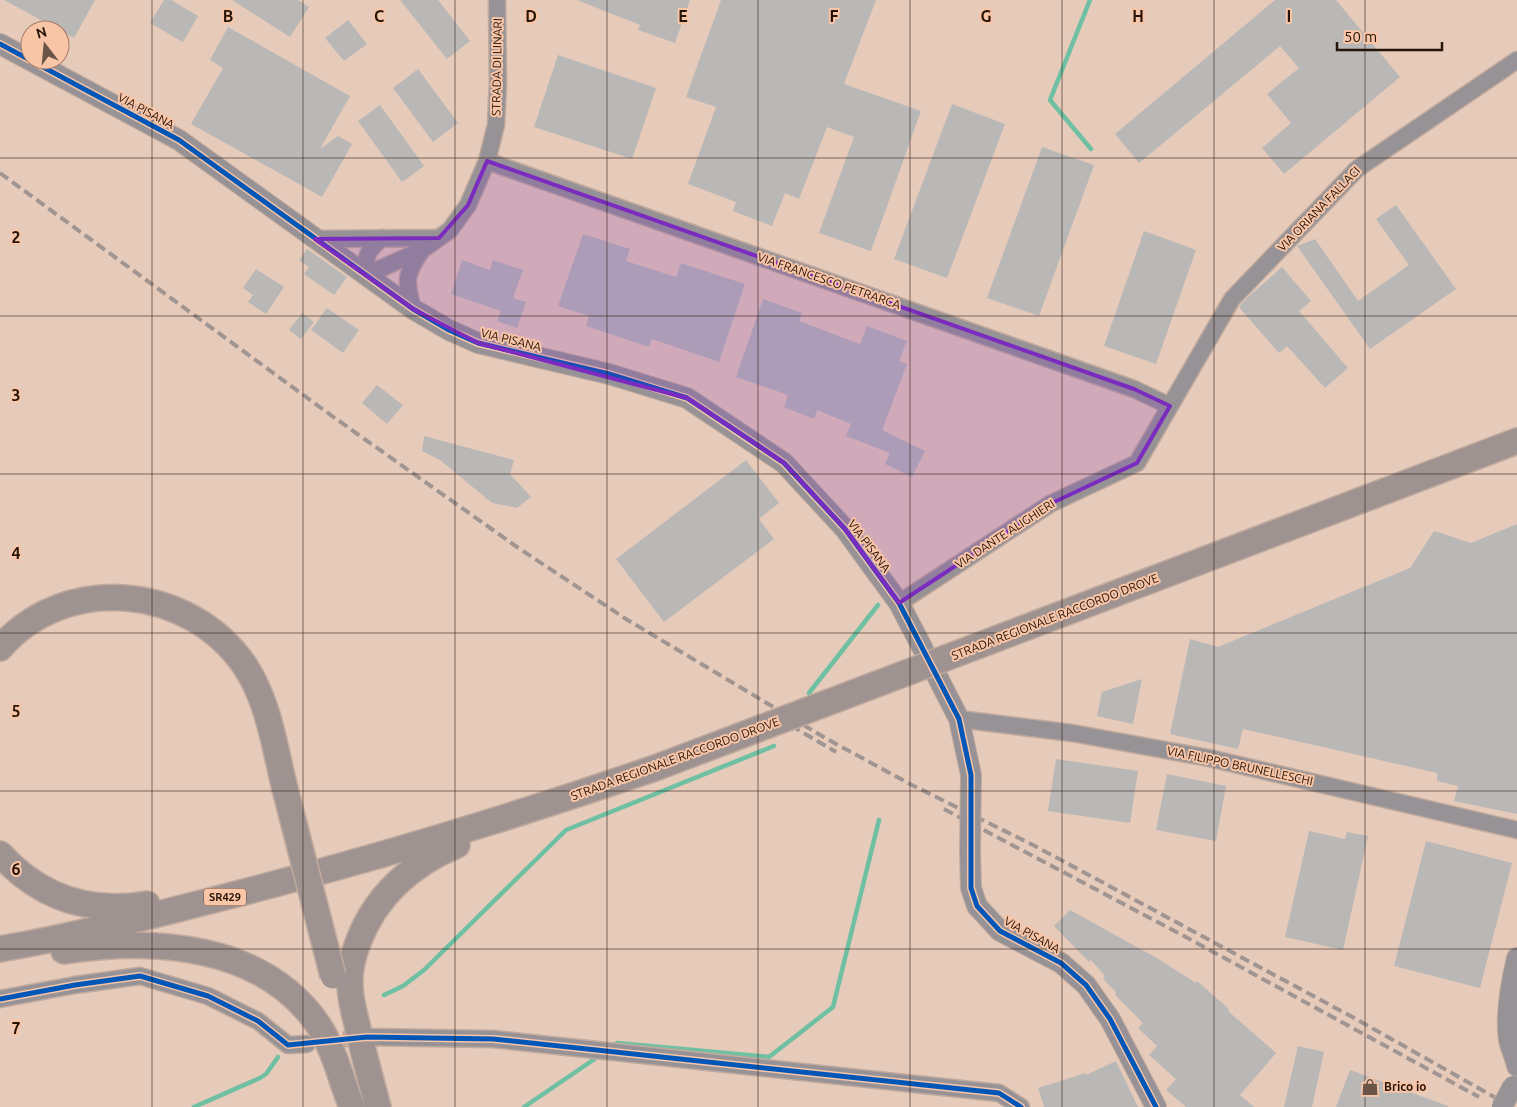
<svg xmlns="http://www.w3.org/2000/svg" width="1517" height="1107" font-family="Ubuntu,sans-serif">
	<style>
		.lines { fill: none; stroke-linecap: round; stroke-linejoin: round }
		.stream { stroke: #6fc0a3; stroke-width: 4.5 }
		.building { fill: #bab8b7 }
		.minor-tunnel { stroke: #c0a697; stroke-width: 16; stroke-dasharray: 16 8; stroke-linecap: butt }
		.minor-casing { stroke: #c0aa9d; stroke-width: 19 }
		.tertiary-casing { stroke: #c0aa9d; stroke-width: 22 }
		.primary-casing { stroke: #c0aa9d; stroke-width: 28 }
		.minor { stroke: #979295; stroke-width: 16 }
		.tertiary { stroke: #979295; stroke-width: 20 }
		.primary { stroke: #9f9392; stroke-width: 25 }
		.rail { stroke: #a19592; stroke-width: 4; stroke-dasharray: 10 5; stroke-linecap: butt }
		.tertiary-bridge-casing { stroke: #c0aa9d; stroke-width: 22; stroke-linecap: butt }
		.primary-bridge-casing { stroke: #c0aa9d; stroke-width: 28; stroke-linecap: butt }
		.tertiary-bridge { stroke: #979295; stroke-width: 20 }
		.primary-bridge { stroke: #9f9392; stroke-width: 25 }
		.cycleway-casing { stroke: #f9c5a7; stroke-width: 8 }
		.cycleway { stroke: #0057b8; stroke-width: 5 }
		.marked { fill: #7b2cbf; fill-opacity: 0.2; stroke: #7b2cbf; stroke-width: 4; stroke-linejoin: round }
		.grid { fill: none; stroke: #261409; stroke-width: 1; stroke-opacity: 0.55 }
		.labels { text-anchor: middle; stroke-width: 4; stroke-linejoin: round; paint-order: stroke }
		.shield { fill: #f9c5a7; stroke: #654938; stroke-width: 1 }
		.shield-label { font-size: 11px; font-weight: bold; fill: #261409 }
		.street-label { font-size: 12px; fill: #261409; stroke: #f9c5a7 }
		.poi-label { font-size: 12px; font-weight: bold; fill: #261409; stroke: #f9c5a7; text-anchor: start }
		.grid-label { font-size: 16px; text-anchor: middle; font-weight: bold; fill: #261409; stroke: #f9c5a7; stroke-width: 4; stroke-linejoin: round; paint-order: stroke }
	</style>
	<rect width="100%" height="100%" fill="#e6caba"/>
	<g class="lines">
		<path class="stream" d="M1090 0 1050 100 1091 149
			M809 693 878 605
			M384 995 403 986 424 970 566 830 774 746
			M611 1047 617 1043 769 1057 833 1007 879 820
			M194 1107 260 1078 266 1074 278 1057
			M524 1107 599 1056"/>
	</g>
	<path class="building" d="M4 0H95L74 38Z
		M164 0H171L198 16 183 42 150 23Z
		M232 0H298L309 7 290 37Z
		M400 0H438L470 41 447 59Z
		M577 0H690L675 43 638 30 640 25Z
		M721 0H876L844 84 921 111 871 251 819 233 854 137 827 127 799 199 785 193 772 226 733 211 736 202 688 184 716 107 686 97Z
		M1275 0H1336L1400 77 1284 174 1262 148 1291 123 1267 94 1299 68 1280 46 1139 163 1115 134Z
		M348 20 367 44 344 61 325 38Z
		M228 27 350 96 320 149 338 136 352 144 322 197 191 124 223 68 210 60Z
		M558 55 656 88 632 159 534 127Z
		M418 69 458 123 433 142 393 88Z
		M952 104 1005 124 947 278 894 259Z
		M380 105 424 166 402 182 358 121Z
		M1042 147 1094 165 1039 316 987 298Z
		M1396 205 1456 289 1370 349 1297 246 1315 239 1358 301 1409 265 1376 219Z
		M1144 231 1196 250 1156 364 1104 346Z
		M583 234 630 249 626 261 676 277 681 263 745 284 719 362 652 339 649 347 586 326 589 316 558 306Z
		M307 249 347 277 334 295 304 274 309 267 299 260Z
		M462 260 490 270 493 260 523 270 513 298 526 302 517 328 497 321 501 311 451 294Z
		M1282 267 1311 301 1299 311 1348 368 1325 388 1287 346 1279 353 1239 307 1247 298Z
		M256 269 284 287 266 314 248 302 253 295 243 288Z
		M763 299 802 313 799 321 860 344 867 326 907 341 899 361 907 364 882 430 925 451 912 477 885 464 890 453 846 436 851 424 817 410 814 419 784 407 788 395 736 377Z
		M327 308 359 330 343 353 311 330Z
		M302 313 314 322 301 339 289 330Z
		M377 385 403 405 387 424 362 403Z
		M424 436 514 460 510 474 531 497 517 508 492 503 440 460 422 451Z
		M746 460 779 503 759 519 774 539 664 622 616 559Z
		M1517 524V814L1454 801 1458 786 1437 781V773L1243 729 1238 749 1170 734 1190 639 1218 647 1410 568 1434 531 1471 543Z
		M1142 679 1133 724 1097 716 1102 692Z
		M1056 759 1138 771 1130 823 1048 811Z
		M1167 774 1226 786 1216 841 1156 830Z
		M1309 831 1345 839 1347 832 1368 836 1343 950 1285 937Z
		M1426 841 1512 863 1480 988 1394 966Z
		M1070 910 1155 957 1196 983 1197 981 1229 1009 1228 1011 1276 1053 1240 1095 1254 1107H1186L1166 1090 1176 1079 1149 1055 1157 1046 1138 1028 1143 1023 1115 995 1116 992 1103 979 1105 976 1091 960 1089 962 1054 926Z
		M1298 1046 1324 1052 1312 1107H1284Z
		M1116 1061 1138 1107H1044L1038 1088 1086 1073V1075Z
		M1350 1070 1448 1106V1107H1336Z"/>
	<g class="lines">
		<path class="minor-tunnel" d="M319 1042 367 1037"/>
		<g class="minor-casing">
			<path id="minor" d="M487 161 1134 389 1170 406
				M382 238C367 250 365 257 366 275L422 250 450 230 468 205 487 161 496 125 498 83 497 0
				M315 239 439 238
				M413 309C405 281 405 274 422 250
				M899 603 1050 504 1137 463 1232 299 1357 169 1517 60
				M959 719 1072 733 1209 758 1517 830
				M0 999 75 985 140 976 208 996 258 1021 288 1045 307 1044
				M367 1037 493 1039 999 1093 1021 1107"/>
		</g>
		<g class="tertiary-casing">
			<path id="tertiary" d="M0 44 179 140 413 309 449 330 478 343 609 374 687 398 784 463 845 529 899 603 923 649
				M936 674 959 719 971 775
				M970 852 971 888 977 906 1000 931 1061 963 1086 985 1110 1019 1156 1107
				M1517 958C1511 983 1505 1014 1509 1040 1511 1049 1515 1057 1517 1066"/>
		</g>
		<g class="primary-casing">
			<path id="primary" d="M980 645 1517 441
				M0 648C66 572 190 585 245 666 269 702 275 749 285 789
				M0 854C40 898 89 914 147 904
				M0 949C76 936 150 916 225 897 370 860 513 817 655 768
				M64 951C153 937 264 944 319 1026 335 1051 341 1081 352 1107
				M378 1107C371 1081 364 1055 358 1029 355 1015 350 1000 350 985 349 969 353 955 359 940 377 894 412 864 457 845"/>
		</g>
		<use href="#minor" class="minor"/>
		<use href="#tertiary" class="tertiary"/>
		<use href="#primary" class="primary"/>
		<path class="rail" d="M0 173 332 416 517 547 626 619 827 739 910 784 1035 846 1356 1019 1512 1107
			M778 718 836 752
			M944 809 1184 936 1479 1097"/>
		<g class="tertiary-bridge-casing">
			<path id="tertiary-bridge" d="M970 852 971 775
				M1502 1107 1513 1086"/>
		</g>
		<g class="primary-bridge-casing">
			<path id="primary-bridge" d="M655 768 980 645
				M285 789 333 976"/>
		</g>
		<use href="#tertiary-bridge" class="tertiary-bridge"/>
		<use href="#primary-bridge" class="primary-bridge"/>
		<g class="cycleway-casing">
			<path id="cycleway" d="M0 44 179 140 413 309 449 330 478 343 609 374 687 398 784 463 845 529 899 603 959 719 971 775V888L977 906 1000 931 1061 963 1086 985 1110 1019 1156 1107
				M0 999 75 985 140 976 208 996 258 1021 288 1045 367 1037 493 1039 999 1093 1021 1107"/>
		</g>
		<use href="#cycleway" class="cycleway"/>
	</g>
	<path class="marked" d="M487 161 1134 389 1170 406 1137 463 1050 504 899 603 845 529 784 463 687 398 478 343 413 309 315 239 439 238 468 205Z"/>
	<path class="grid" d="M152 0V1107M303 0V1107M455 0V1107M607 0V1107M758 0V1107M910 0V1107M1062 0V1107M1214 0V1107M1365 0V1107M0 158H1517M0 316H1517M0 474H1517M0 633H1517M0 791H1517M0 949H1517"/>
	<defs>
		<g id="shop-bare" transform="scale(1.35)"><path d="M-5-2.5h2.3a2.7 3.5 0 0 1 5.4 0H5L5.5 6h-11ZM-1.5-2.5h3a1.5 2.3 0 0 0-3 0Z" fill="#695447" stroke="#f9c5a7" stroke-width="2.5" paint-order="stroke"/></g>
	</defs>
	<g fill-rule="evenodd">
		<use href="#shop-bare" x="1370" y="1087"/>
	</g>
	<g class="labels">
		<rect class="shield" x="204" y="888.5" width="42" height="17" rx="4"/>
		<g class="shield-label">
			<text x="225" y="901">SR429</text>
		</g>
		<g class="street-label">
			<text transform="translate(497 67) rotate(-89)" y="4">STRADA DI LINARI</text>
			<text transform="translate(146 111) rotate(28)" y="4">VIA PISANA</text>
			<text transform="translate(1319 209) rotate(-46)" y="4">VIA ORIANA FALLACI</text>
			<text transform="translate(829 281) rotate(19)" y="4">VIA FRANCESCO PETRARCA</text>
			<text transform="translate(511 340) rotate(14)" y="4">VIA PISANA</text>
			<text transform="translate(1005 534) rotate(-33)" y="4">VIA DANTE ALIGHIERI</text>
			<text transform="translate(869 546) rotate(53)" y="4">VIA PISANA</text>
			<text transform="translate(1055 617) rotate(-21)" y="4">STRADA REGIONALE RACCORDO DROVE</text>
			<text transform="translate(675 759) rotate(-20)" y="4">STRADA REGIONALE RACCORDO DROVE</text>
			<text transform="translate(1240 766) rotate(12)" y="4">VIA FILIPPO BRUNELLESCHI</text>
			<text transform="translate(1032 935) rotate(29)" y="4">VIA PISANA</text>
		</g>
		<g class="poi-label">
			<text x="1384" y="1091">Brico io</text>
		</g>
	</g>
	<g class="grid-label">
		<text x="228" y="22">B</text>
		<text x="379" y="22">C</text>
		<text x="531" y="22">D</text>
		<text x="683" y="22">E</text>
		<text x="834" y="22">F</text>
		<text x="986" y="22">G</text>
		<text x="1138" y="22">H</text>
		<text x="1289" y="22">I</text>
		<text x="16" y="243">2</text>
		<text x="16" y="401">3</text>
		<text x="16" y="559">4</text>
		<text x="16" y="717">5</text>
		<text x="16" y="875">6</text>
		<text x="16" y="1034">7</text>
	</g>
	<g transform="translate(45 45) rotate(344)"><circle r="24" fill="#f9c5a7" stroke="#a57e68"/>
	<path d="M0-4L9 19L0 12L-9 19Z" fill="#695447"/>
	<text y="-8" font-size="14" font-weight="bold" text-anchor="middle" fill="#261409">N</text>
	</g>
	<path d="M1337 42v8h105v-8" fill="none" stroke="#261409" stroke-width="2.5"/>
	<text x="1344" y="42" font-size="15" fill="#261409" stroke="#f9c5a7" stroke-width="4" paint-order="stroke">50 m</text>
</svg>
